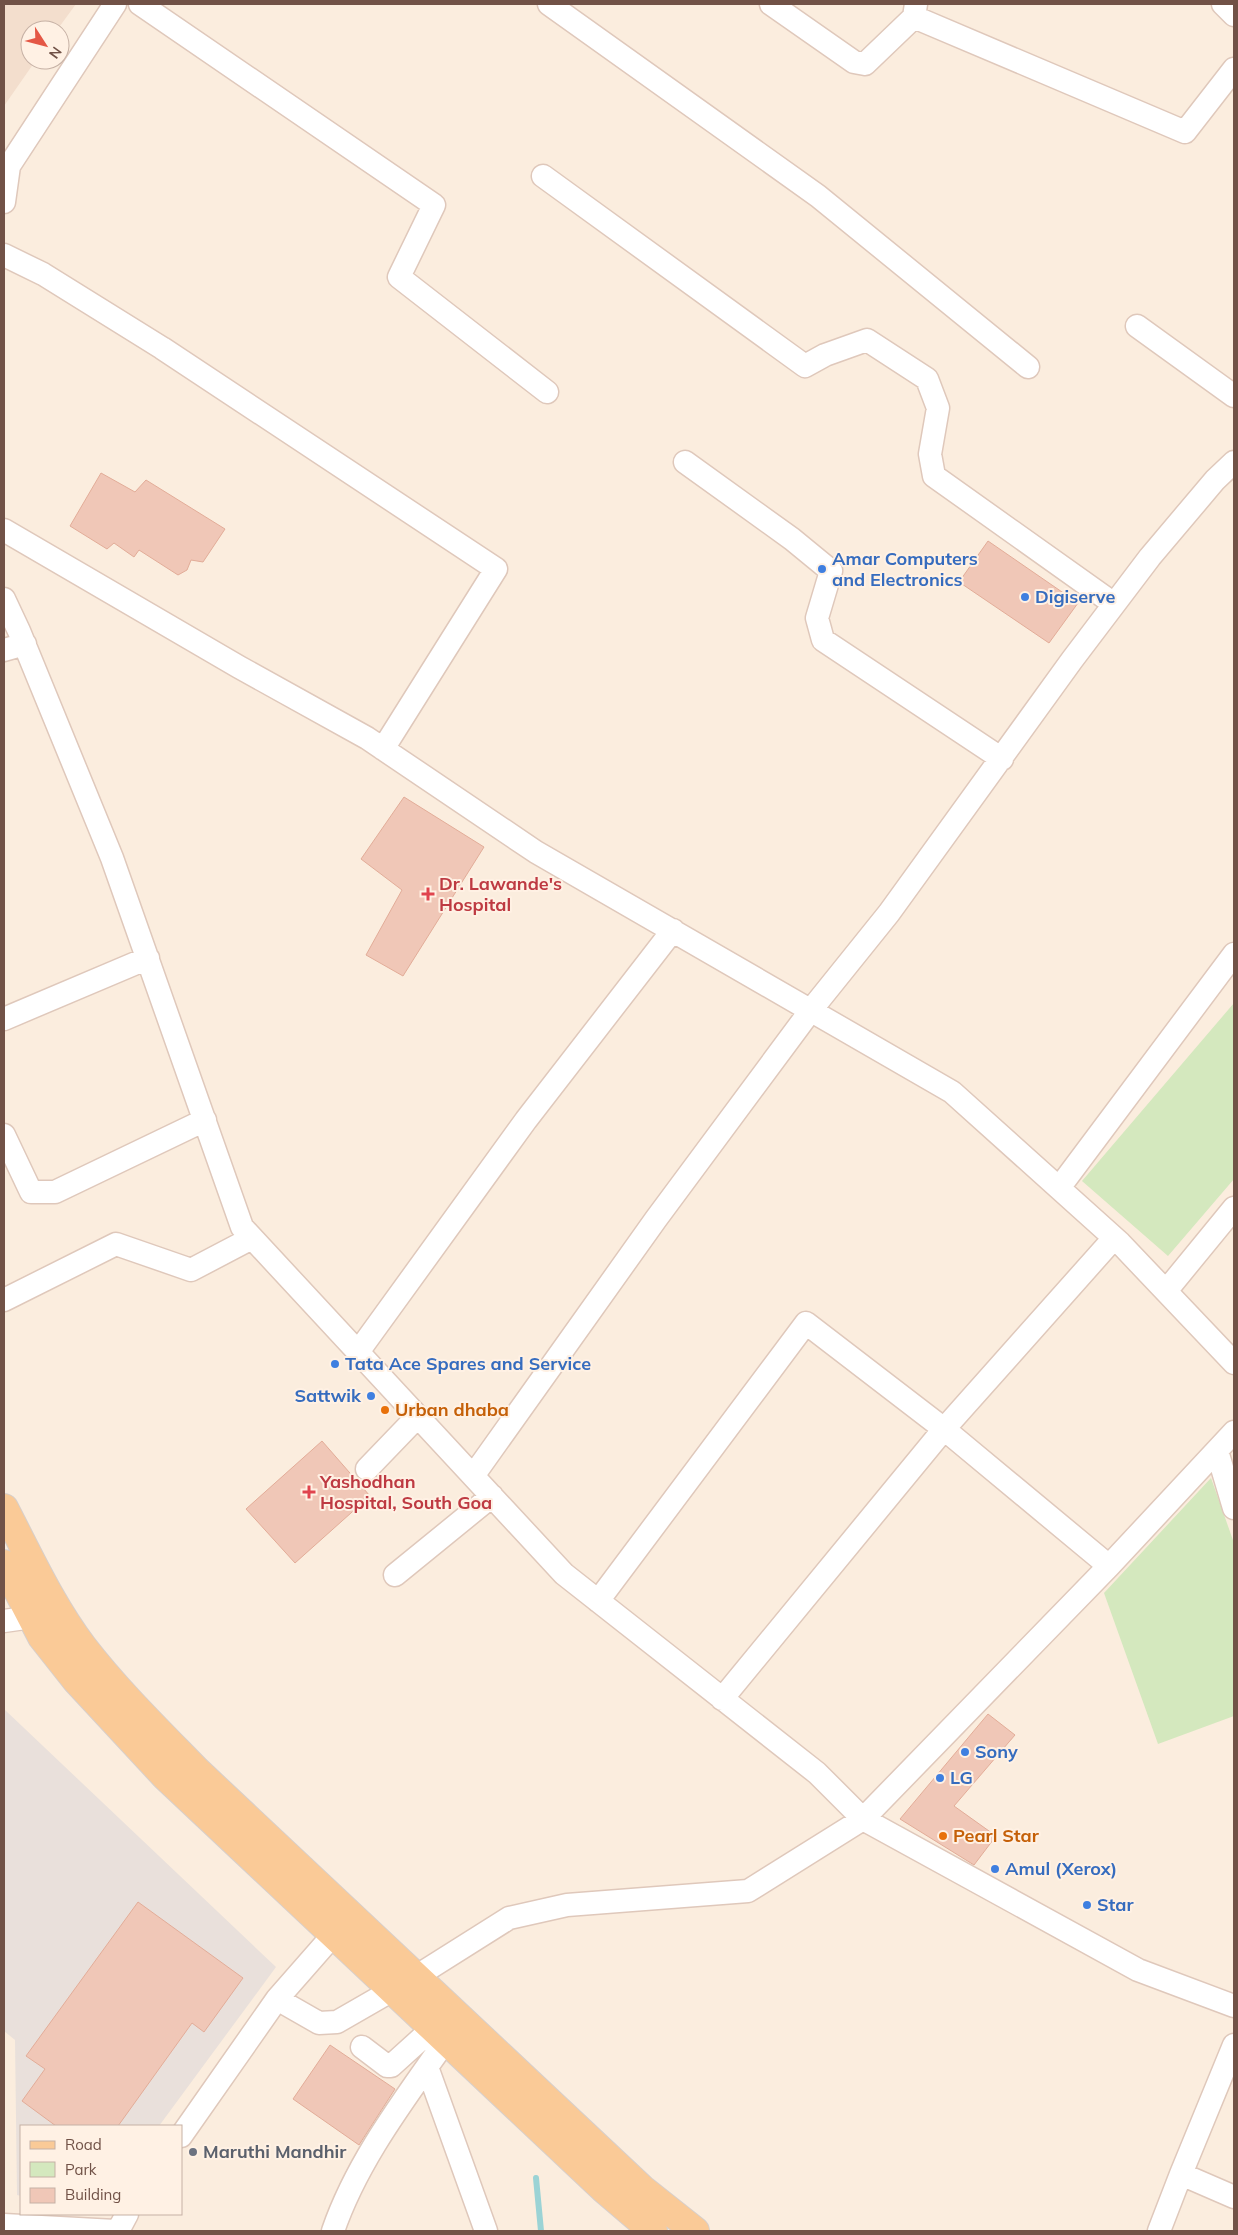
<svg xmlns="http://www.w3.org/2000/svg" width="1238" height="2235" font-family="Mulish,sans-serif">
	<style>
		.residential { fill: #f3decd }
		.industrial { fill: #e9e0db }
		.green { fill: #d4e8be }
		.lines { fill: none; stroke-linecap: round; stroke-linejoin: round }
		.stream { stroke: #9bd3d5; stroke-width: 6 }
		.building { fill: #f0c7b7; stroke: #e2ac98 }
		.minor-casing { stroke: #dfc8bb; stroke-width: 25 }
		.major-casing { stroke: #d7cfcb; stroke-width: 30 }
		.minor { stroke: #fff; stroke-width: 22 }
		.major { stroke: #faca97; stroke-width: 28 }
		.shop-dot { fill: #3f7fe0; stroke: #fff1e4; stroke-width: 2 }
		.health-dot { fill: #e0444e; stroke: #fff1e4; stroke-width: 2 }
		.food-dot { fill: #e8710a; stroke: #fff1e4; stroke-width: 2 }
		.worship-dot { fill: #6b7280; stroke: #fff1e4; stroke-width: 2 }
		.labels { text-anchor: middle; stroke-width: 4; stroke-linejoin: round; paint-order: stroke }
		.shop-label { font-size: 18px; font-weight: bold; fill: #366cbe; stroke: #fff1e4; text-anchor: start }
		.health-label { font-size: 18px; font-weight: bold; fill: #be3a42; stroke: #fff1e4; text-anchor: start }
		.food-label { font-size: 18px; font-weight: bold; fill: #c56008; stroke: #fff1e4; text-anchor: start }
		.worship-label { font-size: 18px; font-weight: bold; fill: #5b616d; stroke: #fff1e4; text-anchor: start }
	</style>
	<rect width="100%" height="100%" fill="#fbedde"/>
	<path class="residential" d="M4 4H76L57 30H30V60H36L4 106Z"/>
	<path class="industrial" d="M4 1709 276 1967 159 2126H21V2196L17 2195 15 2040 4 2031Z"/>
	<path class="green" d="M1234 1003V1179L1168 1256 1082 1181Z
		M1211 1478 1234 1543V1716L1158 1744 1104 1593Z"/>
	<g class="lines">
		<path class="stream" d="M536 2178 541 2231"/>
	</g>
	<path class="building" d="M101 473 135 492 146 480 225 529 203 562 191 560 187 570 178 575 139 550 134 557 114 543 107 549 70 526Z
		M988 541 1078 603 1049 643 959 582Z
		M404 797 484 847 403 976 366 955 402 890 361 859Z
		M322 1441 370 1496 295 1563 246 1509Z
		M988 1714 1015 1735 954 1806 996 1836 974 1865 900 1819Z
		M138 1902 243 1978 204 2032 192 2023 118 2126H56L22 2101 45 2069 26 2056Z
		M330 2045 395 2089 359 2145 293 2099Z"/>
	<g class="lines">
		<g class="minor-casing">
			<path id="minor" d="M140 4 434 205 399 277 547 392
				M549 4 818 196 1028 367
				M771 4 854 62 865 64 914 17
				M916 4 914 17 1185 132 1234 69
				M1223 4 1234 15
				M543 176 805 366 825 355 867 340 927 379 938 408 930 454 934 476 1114 604
				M4 202 9 166 115 4
				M4 255 43 274 162 348 496 569 383 749
				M1137 326 1234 396
				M685 462 792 539 831 571 817 618 823 640 1002 759
				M4 530 239 667 367 738 536 852 952 1092 1120 1243 1234 1363
				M4 599 19 631 112 858 242 1227 564 1574 817 1773 863 1819 1138 1970 1234 2006
				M4 650 25 644
				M4 1019 148 958
				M4 1135 31 1192H55L205 1120
				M1059 1188 1234 954
				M1166 1291 1234 1208
				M4 1300 116 1244 191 1270 252 1238
				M358 1352 526 1120 673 930
				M1217 1451 1234 1508
				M367 1469 418 1416
				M473 1476 656 1219 811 1010 889 913 1072 660 1150 557 1215 480 1234 462
				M395 1575 492 1496
				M598 1601 806 1323 944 1429 1109 1566
				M4 1621 32 1617
				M722 1699 944 1429 1114 1238
				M277 1999 319 2023 337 2022 417 1976 509 1918 567 1905 748 1891 863 1819 1109 1566 1234 1432
				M1234 2045 1181 2174 1234 2197
				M362 2047 387 2066H391L433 2028
				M427 2067 486 2231
				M181 2136 277 1999 334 1934
				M4 2225 115 2231
				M118 2231 127 2214
				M333 2231C357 2161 404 2100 446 2040
				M1159 2231 1181 2174"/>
		</g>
		<g class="major-casing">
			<path id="major" d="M4 1508C28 1554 51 1605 83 1647 117 1691 157 1730 196 1770L642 2189 695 2231
				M4 1564 42 1637 76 1680 165 1776 604 2189 653 2231"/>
		</g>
		<use href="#minor" class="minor"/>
		<use href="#major" class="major"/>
	</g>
	<g class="shop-dot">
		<circle cx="822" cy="569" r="5"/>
		<circle cx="1025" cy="597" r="5"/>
		<circle cx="335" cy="1364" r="5"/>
		<circle cx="371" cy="1396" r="5"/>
		<circle cx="965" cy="1752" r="5"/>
		<circle cx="940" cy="1778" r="5"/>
		<circle cx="995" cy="1869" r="5"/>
		<circle cx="1087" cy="1905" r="5"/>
	</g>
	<g class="health-dot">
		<path d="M425.5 886.5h5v5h5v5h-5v5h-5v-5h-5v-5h5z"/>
		<path d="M306.5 1484.5h5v5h5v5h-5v5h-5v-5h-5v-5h5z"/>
	</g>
	<g class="food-dot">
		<circle cx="385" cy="1410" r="5"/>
		<circle cx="943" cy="1836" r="5"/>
	</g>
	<circle class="worship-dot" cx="193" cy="2152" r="5"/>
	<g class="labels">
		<g class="shop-label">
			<text x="832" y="565">Amar Computers<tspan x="832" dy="21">and Electronics</tspan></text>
			<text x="1035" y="603">Digiserve</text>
			<text x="345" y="1370">Tata Ace Spares and Service</text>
			<text x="361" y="1402" text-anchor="end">Sattwik</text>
			<text x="975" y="1758">Sony</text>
			<text x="950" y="1784">LG</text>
			<text x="1005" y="1875">Amul (Xerox)</text>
			<text x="1097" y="1911">Star</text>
		</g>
		<g class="health-label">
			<text x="439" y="890">Dr. Lawande's<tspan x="439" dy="21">Hospital</tspan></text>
			<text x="320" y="1488">Yashodhan<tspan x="320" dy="21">Hospital, South Goa</tspan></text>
		</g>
		<g class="food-label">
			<text x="395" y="1416">Urban dhaba</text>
			<text x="953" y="1842">Pearl Star</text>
		</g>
		<g class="worship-label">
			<text x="203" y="2158">Maruthi Mandhir</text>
		</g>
	</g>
	<rect width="1238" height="2235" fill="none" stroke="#715247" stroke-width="10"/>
	<rect x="20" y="2125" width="162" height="90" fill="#fff1e4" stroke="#c6b1a5"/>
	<rect x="30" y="2141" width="25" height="8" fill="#faca97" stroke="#c6b1a5"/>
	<text x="65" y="2150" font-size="15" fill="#715247">Road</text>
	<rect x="30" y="2162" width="25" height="15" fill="#d4e8be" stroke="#c6b1a5"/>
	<text x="65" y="2175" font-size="15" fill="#715247">Park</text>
	<rect x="30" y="2188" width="25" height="15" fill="#f0c7b7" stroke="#c6b1a5"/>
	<text x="65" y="2200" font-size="15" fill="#715247">Building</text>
	<g transform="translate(45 45) rotate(126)"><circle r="24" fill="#fff1e4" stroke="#c6b1a5"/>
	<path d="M0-4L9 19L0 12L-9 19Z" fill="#e45745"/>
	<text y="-8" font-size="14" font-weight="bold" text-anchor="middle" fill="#715247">N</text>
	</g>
</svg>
